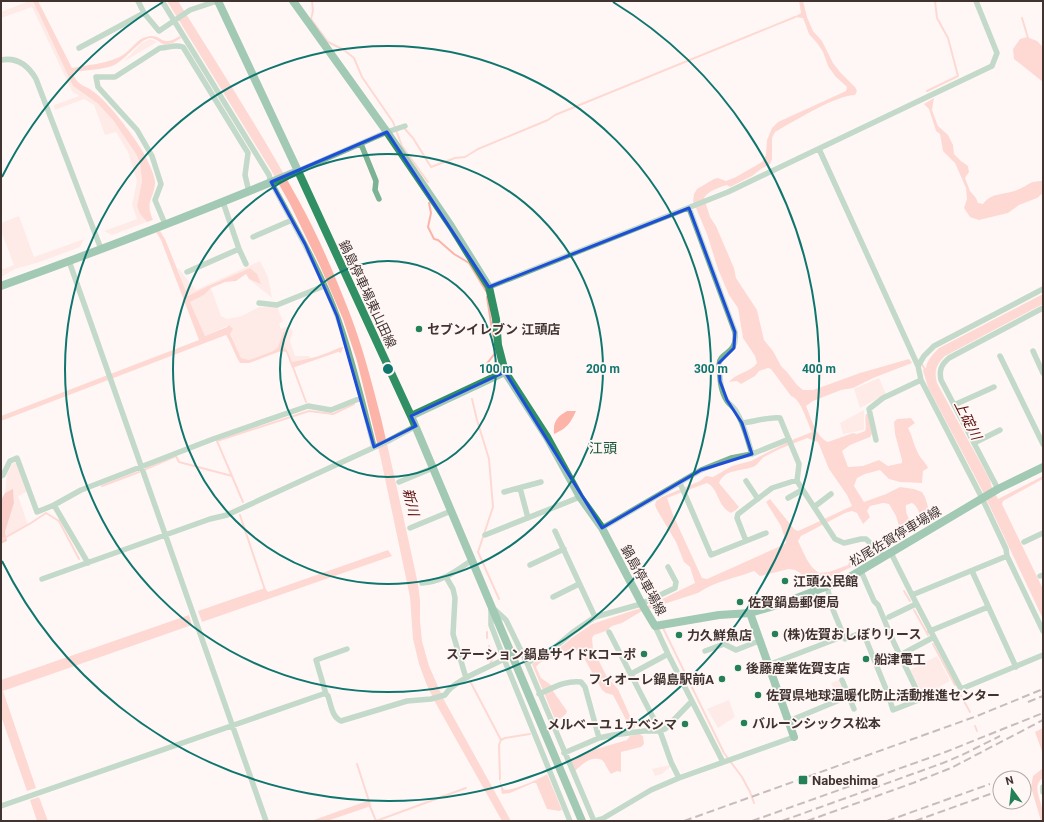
<svg xmlns="http://www.w3.org/2000/svg" width="1044" height="822" font-family="Roboto,'Noto Sans JP',sans-serif">
	<style>
		.green { fill: #fcdad4 }
		.forest { fill: #f69e92 }
		.water { fill: #fcb4a9; fill-rule: evenodd }
		.lines { fill: none; stroke-linecap: round; stroke-linejoin: round }
		.stream { stroke: #fcb4a9; stroke-width: 2 }
		.street { stroke: #7bb394; stroke-width: 5.5 }
		.secondary { stroke: #309063; stroke-width: 8 }
		.rail { stroke: #827674; stroke-width: 2; stroke-dasharray: 8 4; stroke-linecap: butt }
		.marked { fill: none; stroke: #1d4ed8; stroke-width: 3; stroke-linejoin: round }
		.ring { fill: none; stroke: #0f766e; stroke-width: 2 }
		.poi-dot { fill: #248056; stroke: #fff7f5; stroke-width: 1.5 }
		.labels { text-anchor: middle; stroke-width: 3.5; stroke-linejoin: round; paint-order: stroke }
		.street-label { font-size: 13px; fill: #413330; stroke: #fff7f5 }
		.poi-label { font-size: 13px; font-weight: bold; fill: #413330; stroke: #fff7f5; text-anchor: start }
		.water-label { font-size: 14px; font-style: italic; fill: #5a0d0a; stroke: #fff7f5 }
		.neighbourhood-label { font-size: 14px; fill: #155438; stroke: #fff7f5 }
		.centre { fill: #0f766e; stroke: #fff7f5; stroke-width: 2 }
		.ring-label { font-size: 12px; text-anchor: middle; font-weight: bold; fill: #0f766e; stroke: #fff7f5; stroke-width: 3.5; stroke-linejoin: round; paint-order: stroke }
	</style>
	<rect width="100%" height="100%" fill="#fff7f5"/>
	<path class="green" d="M29 1H33L73 86 97 103 113 120 136 154 140 163 142 181 137 206 140 214 147 222 112 235 104 231 137 219 132 205 137 181 128 152 116 132 105 135 94 105 84 99 55 110 54 105 79 96 72 91 32 7 1 18V12Z
		M150 39 157 42 123 62 142 43Z
		M19 216 34 257 84 239 80 247 40 262 15 269 1 277V270L14 265 1 231V223Z
		M260 261 268 277 272 298 249 279 261 283 250 268 208 286 188 297 177 267 196 290Z
		M211 288 221 316 227 319 242 316 259 307H277L283 321 279 324 281 329 288 326 293 331 290 341 295 356H309L311 359 292 363 287 350 284 347 287 333H283L278 347 273 351 249 360 241 358 230 334 229 325 205 336 190 302 204 295Z
		M879 378 886 394 860 408 854 389Z
		M864 410V430L843 434 840 423Z
		M13 463H17L28 491 18 496 28 525 7 537 5 532 14 503 13 490 5 493 7 474Z
		M937 656 950 681 924 696 910 670Z
		M626 671 631 680 618 687 611 680Z
		M839 680 844 694 836 697 831 683Z
		M729 700 735 717 718 728 707 709Z
		M670 765 671 766 662 774 655 776 652 769Z"/>
	<path class="forest" d="M13 489 14 503 5 532 7 541 1 544V500L5 493Z"/>
	<path class="water" d="M33 1H38L72 68C86 65 104 64 117 58 129 54 136 39 146 37 163 32 159 49 180 36L181 38 173 43 164 45C160 42 155 38 150 38 140 39 124 62 112 66 100 70 86 70 74 72L73 75C81 88 84 84 94 92 109 103 134 136 143 152 147 160 156 176 155 184 153 201 145 201 153 220L147 222 140 214 137 206 142 181 140 163 136 154 113 120 97 103 73 86Z
		M167 1H178C219 67 262 133 299 201 319 237 335 276 350 314 363 348 372 383 381 418 394 473 406 529 418 584L420 600V621L422 641 429 666 444 700 511 821H502L435 702 426 683 419 664 413 639 410 597 380 455 357 361 343 319 320 266 290 204 271 170Z
		M799 1H803L807 17 813 31 822 41 833 63 840 72 855 87 857 91 855 95C836 95 793 122 775 132L772 138V159L770 164 761 169 752 176 730 187 727 185C720 187 708 191 704 198L710 217 716 226 734 268 736 278 757 310 764 340 773 351 781 366 787 372 797 385 803 390H813L860 373 909 359 912 363 873 378 853 388 841 390 813 401 806 406C811 418 816 437 828 442L853 433 857 434 865 431C867 426 864 420 866 414H868L872 434 870 437 850 445 842 451 848 467 863 466 879 460 888 466 902 463V460L895 434 894 422 897 419 911 418 915 423 908 428C913 437 914 448 921 458 924 462 926 463 928 468L923 471 922 483 900 482 889 479 880 470 865 474 857 478 854 486 864 502 886 494 900 487 914 489 922 492 925 497 932 520 922 526 920 524C921 517 919 507 912 503L906 505C905 513 909 521 915 526V530L887 548 876 545 875 543 899 526 896 516 889 504 883 503 870 506 867 511 870 517 863 524 857 513 852 511 845 513 801 536 798 541C804 553 808 566 819 573L829 572 848 565 850 560 859 554 869 556 868 559 835 575 809 584 800 573 795 570 789 569 760 576 754 571C734 579 717 580 698 593L642 611 622 623 612 626 606 631 594 635 592 638 593 649 607 677 618 689 635 727 632 730H628L625 718 613 695 606 693 602 690 584 658 578 650C567 653 542 658 536 667L541 678 551 685 553 691 567 711 566 714 556 722 532 664 557 650 573 637 592 624 650 605 695 583 690 567 684 562 676 542 657 510 655 505 656 501 662 497 700 481 706 476 713 477 732 466 751 461 792 440 812 432C807 422 801 399 791 396L771 369 768 368 759 371 755 376 741 384 737 381 729 382C737 372 750 373 757 363L755 356 743 338 738 308 729 295 718 269 707 234 693 201 694 194 697 189 714 179 718 178 726 181 736 177 762 162 766 155 767 140 772 128 778 122 846 91 847 87 835 76 828 66 823 52 817 43 809 34 803 18 794 17 801 13ZM807 438 818 442 829 469 847 495 852 506C834 514 817 523 798 531L794 529 770 499 766 502 781 526 786 542 785 544 707 579 702 578 673 515 667 498 707 483C719 489 717 506 731 513L736 510 739 507 719 483C725 468 743 472 755 466 758 464 760 460 764 457 778 449 792 444 807 438Z
		M1027 37 1037 41 1043 47V82L1014 59 1013 49 1020 39Z
		M934 98 932 110 938 126 948 135 953 145 954 154 961 161 968 166 969 172 965 178 970 191 976 198 978 203 983 204C991 192 1006 195 1017 190 1030 185 1028 181 1043 181V193L1037 198 1019 205 1008 213 979 220 970 217 964 208 967 199 966 188 955 163 943 151 940 134 936 131 929 109 924 104Z
		M160 231 165 239 188 296 208 286 250 268 257 274 261 284 249 279 246 274 236 281 225 282 211 288 204 295 190 302 205 336 227 327 229 325 233 329 230 334 241 358 249 360 273 351 278 347 283 333 286 330 287 333 284 347 287 350 292 362C303 360 314 358 324 354 331 352 336 348 343 347L341 353 338 352 292 368 286 352 281 351 249 363H240C234 354 232 344 226 335L1 421V416L199 340 161 240 156 232Z
		M1043 294V304L945 356C936 365 934 371 937 383L990 480 991 485 998 499 1043 476V479L1003 501 1002 504 1043 589V619L982 490 928 387 923 371 924 368H926C927 360 933 354 939 348Z
		M567 411H576C570 424 567 428 554 434 553 421 557 417 567 411Z
		M388 550 392 556 202 622 198 611 265 588 268 592Z
		M189 615 192 625 3 691 36 788 27 791 1 716V680Z
		M1043 728V754L1035 732Z
		M639 734 643 736 644 744 641 747 621 752V772L617 771 611 774C608 770 606 766 604 762 595 753 582 764 575 771L571 761 593 750 627 740 630 736Z
		M1043 768V778C1032 785 1040 798 1042 808 1043 812 1043 817 1043 821H1041L1031 787 1033 776Z
		M547 774 562 810 559 811 547 809 536 783H533L510 793 502 794 499 777 502 787 505 790C514 790 540 779 547 774Z
		M39 797 48 821H37L30 800Z
		M370 800 371 806 327 821H311Z"/>
	<g class="lines">
		<path class="stream" d="M312 1 313 11 311 19 328 42 344 50 354 58 362 77 393 122 402 146 428 182
			M1022 18 1028 38
			M927 91 958 76 948 38 937 18 935 1
			M404 128 413 138 431 167 455 158 465 157 478 149 548 120 555 115 795 17
			M429 203 431 213 428 227 434 239 438 240 454 254 469 263 486 291
			M487 297 493 336
			M921 363 926 371
			M293 367 306 402
			M484 370 485 366 496 352V350
			M472 399 477 420 489 459 493 507 478 552 499 599
			M146 469 176 456 179 462 232 476
			M102 486 139 472
			M243 502 217 441 309 411 333 414 354 404
			M240 515 265 590
			M1 540 31 523 46 513 59 521 79 559
			M904 591 910 601
			M914 610 928 635
			M663 628 724 753 742 777 750 792 754 803
			M487 632V638
			M933 644 955 685
			M489 646 493 658 490 664
			M470 681 501 740
			M960 694 970 712
			M975 726 977 731
			M357 764 369 801V804L376 821 466 788
			M500 779 499 745 501 740 505 738 530 734"/>
		<path class="street" d="M162 1 269 175 271 182C295 226 321 271 338 318 353 360 363 404 374 447
			M144 13 159 31 190 10 217 1
			M79 48 144 13 138 1
			M1 60C17 57 28 65 36 79L101 249
			M361 144 376 181 375 190 379 199
			M819 149 918 366 921 380 982 498 1006 549 1007 556 1043 631
			M298 171 387 132 405 126
			M223 202 239 249 246 264
			M165 224 155 200 161 184 152 156 137 130 98 87 96 77H115L160 48C169 48 174 44 183 47L248 153 245 175 249 192
			M253 237 292 220
			M69 261 266 821
			M187 272 239 249
			M489 287 728 192 992 66 997 53 976 1
			M259 303 277 305 324 286
			M1033 351 1043 373
			M1000 356 1043 444
			M918 366 924 356 934 346 1043 289
			M954 405 994 387
			M742 423C752 422 772 416 780 418L799 464 797 481 835 539 844 543 861 539H866L884 556
			M876 440 869 409 883 398 921 380
			M974 443 1000 430
			M752 454 789 439
			M1 476 3 475 10 461 17 458 37 512 54 505 81 490 213 439 308 406 331 410 361 398
			M746 481 758 499
			M399 482 433 468
			M680 483 711 555 746 541 737 518 738 514 772 488 797 480
			M520 488 528 518
			M998 489 941 380C939 370 941 365 949 358L1043 308
			M504 492 541 482
			M788 498 802 490
			M54 505 88 563
			M814 507 831 494
			M410 528 451 511
			M602 528 701 470 731 458 752 454C748 441 744 424 737 413 735 408 730 405 727 401 720 391 720 377 719 365 719 351 738 356 735 332L689 208
			M555 531 595 617
			M485 535 580 497
			M746 541 766 533
			M1024 542 1043 533
			M891 553 912 595 961 689 1043 655
			M530 565 564 549
			M972 571 1016 667
			M1040 576 1043 575
			M446 577 453 589 455 598 453 634 466 678
			M42 579 210 519 227 515 388 441 416 426
			M422 583C442 582 456 571 472 560
			M827 585 831 605 845 639 863 632 888 694 893 710 921 699 894 643 878 605 874 601 861 571
			M912 595 1007 556
			M553 597 579 584
			M494 609 506 620 527 663 554 648 573 632 595 617 641 604 675 588 676 582 668 567
			M889 617 916 604
			M655 626 668 654 723 762
			M930 631 988 607
			M609 632 660 731 671 762 679 778
			M705 651 724 644 736 650 759 641
			M904 653 934 637
			M504 659 570 821
			M527 663 594 821
			M768 665 844 636
			M631 674 668 654
			M842 680 854 709
			M326 694 316 660 347 649
			M539 694C553 688 566 680 581 682L585 687 599 738
			M789 721 849 696
			M564 753 599 738 613 735 644 731H660L665 729 692 701
			M1043 787V792
			M1 806 323 694H326L328 696C331 705 332 717 341 721L407 701 431 699 445 695C453 680 489 668 504 659L491 625V608
			M595 821 602 819 651 790 679 778 794 737"/>
		<path class="secondary" d="M218 1 298 171 411 416 582 821
			M293 1 387 132 451 226 489 287 496 319 498 345 505 372 547 437 580 497 602 528 643 606 655 626 719 615 750 613 784 603 848 578 998 489 1043 467
			M1 286C101 250 200 212 298 171
			M411 416 505 372
			M750 613 794 737"/>
		<path class="rail" d="M1028 702 1043 696
			M684 821 977 716 1043 689
			M752 821 943 753 1043 713
			M782 821 943 763 962 755 1000 736
			M807 821 913 783 951 768 1043 720
			M887 821 990 784
			M915 821 993 793"/>
	</g>
	<path d="M0 0H1044V822H0ZM387 132 489 287 689 208 735 332 734 348 719 363 720 381 727 400 742 423 752 454 701 470 602 528 505 372 411 416 416 426 374 447 337 316 305 244 271 182Z" fill="#fff7f5" fill-opacity=".55" fill-rule="evenodd"/>
	<path class="marked" d="M387 132 489 287 689 208 735 332 734 348 719 363 720 381 727 400 742 423 752 454 701 470 602 528 505 372 411 416 416 426 374 447 337 316 305 244 271 182Z"/>
	<g class="ring">
		<circle cx="388" cy="369" r="108"/>
		<circle cx="388" cy="369" r="215"/>
		<circle cx="388" cy="369" r="323"/>
		<path d="M2 177A431 431 0 0 1 163 2M613 2A431 431 0 1 1 2 561"/>
	</g>
	<g class="poi-dot">
		<circle cx="419" cy="329" r="4"/>
		<circle cx="785" cy="581" r="4"/>
		<circle cx="740" cy="602" r="4"/>
		<circle cx="775" cy="634" r="4"/>
		<circle cx="679" cy="635" r="4"/>
		<circle cx="644" cy="654" r="4"/>
		<circle cx="866" cy="659" r="4"/>
		<circle cx="738" cy="668" r="4"/>
		<circle cx="722" cy="679" r="4"/>
		<circle cx="758" cy="695" r="4"/>
		<circle cx="744" cy="723" r="4"/>
		<circle cx="685" cy="724" r="4"/>
		<rect x="798" y="775" width="10" height="10" rx="2"/>
	</g>
	<g class="labels">
		<g class="street-label">
			<text transform="translate(368 294) rotate(65)" y="5">鍋島停車場東山田線</text>
			<text transform="translate(895 536) rotate(-31)" y="5">松尾佐賀停車場線</text>
			<text transform="translate(644 580) rotate(61)" y="5">鍋島停車場線</text>
		</g>
		<g class="poi-label">
			<text x="427" y="334">セブンイレブン 江頭店</text>
			<text x="793" y="586">江頭公民館</text>
			<text x="748" y="607">佐賀鍋島郵便局</text>
			<text x="783" y="639">(株)佐賀おしぼりリース</text>
			<text x="687" y="640">力久鮮魚店</text>
			<text x="636" y="659" text-anchor="end">ステーション鍋島サイドKコーポ</text>
			<text x="874" y="664">船津電工</text>
			<text x="746" y="673">後藤産業佐賀支店</text>
			<text x="714" y="684" text-anchor="end">フィオーレ鍋島駅前A</text>
			<text x="766" y="700">佐賀県地球温暖化防止活動推進センター</text>
			<text x="752" y="728">バルーンシックス松本</text>
			<text x="677" y="729" text-anchor="end">メルベーユ１ナベシマ</text>
			<text x="812" y="785">Nabeshima</text>
		</g>
		<g class="water-label">
			<text transform="translate(968 420) rotate(63)" y="5">上碇川</text>
			<text transform="translate(411 502) rotate(77)" y="5">新川</text>
		</g>
		<g class="neighbourhood-label">
			<text x="603" y="453">江頭</text>
		</g>
	</g>
	<circle cx="388" cy="369" r="6" class="centre"/>
	<g class="ring-label">
		<text x="496" y="373">100 m</text>
		<text x="603" y="373">200 m</text>
		<text x="711" y="373">300 m</text>
		<text x="819" y="373">400 m</text>
	</g>
	<rect width="1044" height="822" fill="none" stroke="#413330" stroke-width="4"/>
	<g transform="translate(1012 790) rotate(345)"><circle r="19" fill="#fff7f5" stroke="#b3a9a6"/>
	<path d="M0-3L7 15L0 10L-7 15Z" fill="#248056"/>
	<text y="-6" font-size="11" font-weight="bold" text-anchor="middle" fill="#413330">N</text>
	</g>
</svg>
